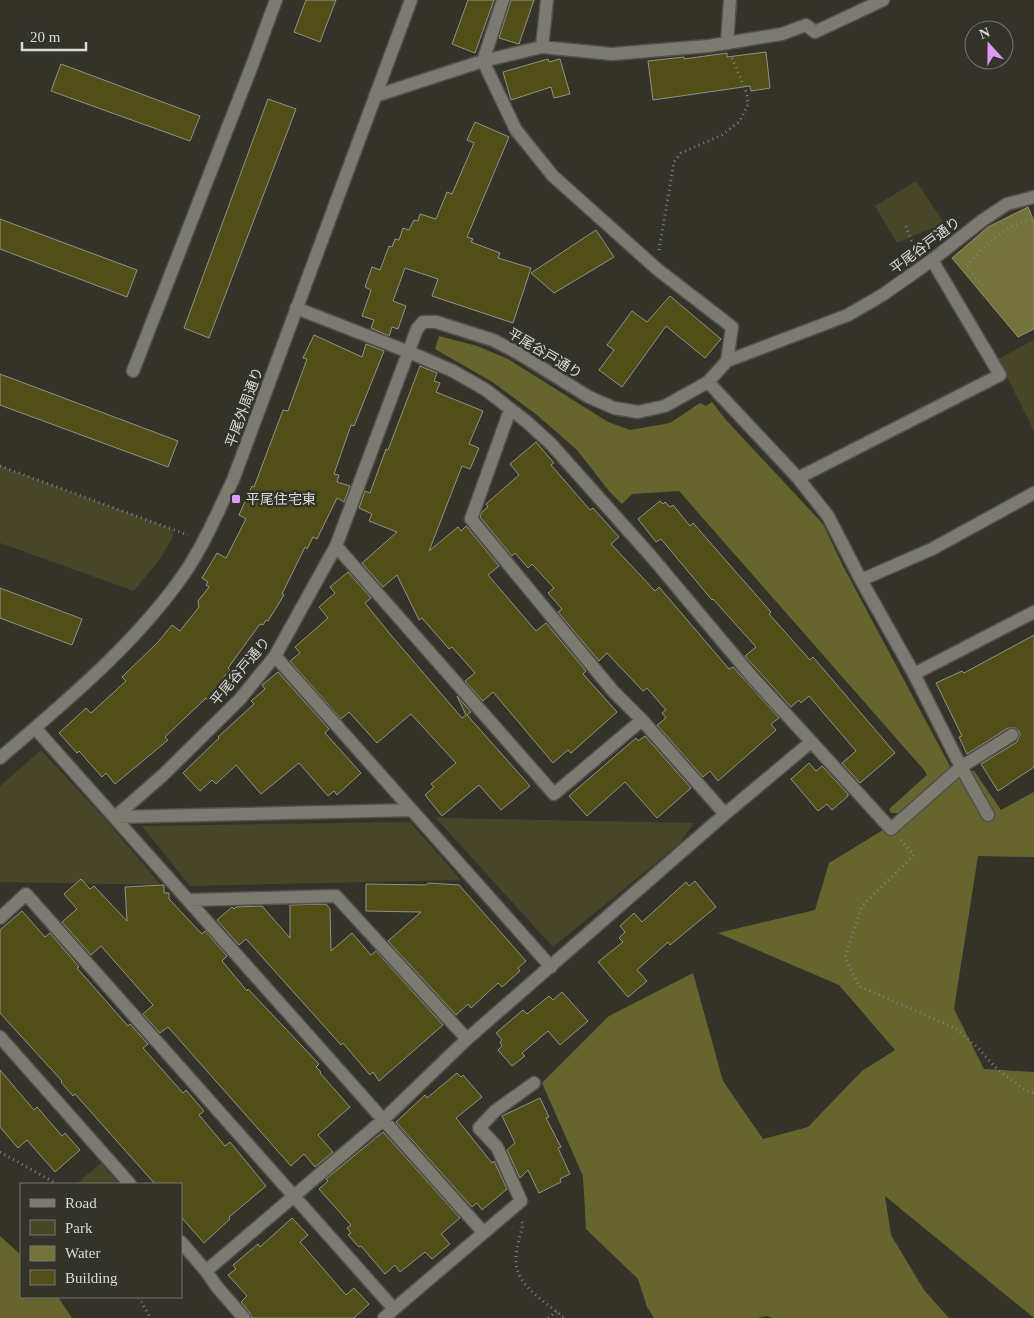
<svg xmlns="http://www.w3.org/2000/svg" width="1034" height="1318" font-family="'Times New Roman','Noto Sans JP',serif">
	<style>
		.green { fill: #474629 }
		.forest { fill: #67652e }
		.water { fill: #74733c; stroke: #93926a }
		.building { fill: #514f17; stroke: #919287 }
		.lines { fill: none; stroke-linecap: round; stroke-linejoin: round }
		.service-casing { stroke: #51504a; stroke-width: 15 }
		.minor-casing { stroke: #51504a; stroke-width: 15 }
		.tertiary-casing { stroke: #51504a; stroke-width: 15 }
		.path { stroke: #82827b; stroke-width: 3; stroke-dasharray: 1 4; stroke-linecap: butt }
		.service { stroke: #7b7b71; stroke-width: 12 }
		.minor { stroke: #7b7b71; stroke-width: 12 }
		.tertiary { stroke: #7b7b71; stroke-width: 12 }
		.poi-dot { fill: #dd99f4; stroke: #33332a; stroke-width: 2 }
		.labels { text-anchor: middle; stroke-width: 5; stroke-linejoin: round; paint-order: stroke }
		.street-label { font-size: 14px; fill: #dcdcd7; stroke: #33332a }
		.poi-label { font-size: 14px; fill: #dcdcd7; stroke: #33332a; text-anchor: start }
	</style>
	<rect width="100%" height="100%" fill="#33332a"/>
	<path class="green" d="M916 181 944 223 897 243 875 206Z
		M1034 340V431L998 359Z
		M0 466 172 529 173 537 160 559 134 591 0 543Z
		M41 750 104 818 161 885 0 882V786Z
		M435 817 444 818 694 823 679 844 553 947Z
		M410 822 461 880 190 886 142 826Z
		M101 1163 119 1184H75H76Z"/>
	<path class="forest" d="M439 336 477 346 508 359 608 422 630 430 670 423 700 403 706 406 712 402 726 420 823 524 843 566 950 766 949 772 900 813H891L889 809 927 775 924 770 679 491 632 494 622 504 609 491 577 450 537 415 494 383 435 349Z
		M961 768 974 771 1001 810 1034 792V857L978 856 954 1009 984 1069 1034 1072V1318L885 1196 891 1235 924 1290 949 1318H772L767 1316 757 1318H654L647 1307 638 1279 586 1229 583 1176 542 1083 609 1016 693 973 723 1081 763 1139 808 1127 862 1071 895 1050 839 985 718 933 815 910 829 863 883 830 895 829Z
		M0 1236 21 1255V1297H58L72 1318H0Z"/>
	<path class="water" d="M1028 207 1034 221V329L1018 337 952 258 988 227Z"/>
	<path class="building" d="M306 0H336L320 42 294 32Z
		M468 0H494L475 53 452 44Z
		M511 0H534L519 44 499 38Z
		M766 52 770 88 751 91 750 86 653 100 648 61 684 57V59L727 53V57Z
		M548 59 549 62 560 59 570 94 554 98 551 87 511 100 503 72Z
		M61 64 200 116 190 141 51 91Z
		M268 99 296 109 209 338 184 328Z
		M475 122 509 137 467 237 473 239 471 242 500 253 498 258 531 268 513 323 432 296 438 279 405 268 393 301 406 306 398 329 392 327 389 336 371 328 374 320 362 316 371 290 365 287 372 267 380 270 389 246 392 247 395 239 399 240 403 228 409 230 414 220 418 221 420 214 436 219 447 192 452 194 474 143 467 140Z
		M0 219 137 270 127 297 0 249Z
		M596 230 614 257 554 293 531 273Z
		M670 296 721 339 705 358 666 326 622 387 599 370 614 350 607 345 632 311 647 322Z
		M314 335 362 357 366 344 384 351 354 426 351 425 334 474 339 475 337 482 350 486 344 502 337 498 317 539 313 537 307 549 305 547 282 594 284 595 268 621 266 620 263 625 260 624 228 668 230 670 222 679 225 682 208 700 206 698 165 737 168 740 115 784 106 773 102 777 79 751 77 753 59 733 86 708 91 713 126 681 122 677 158 642 172 625 180 631 199 607 198 601 209 587 206 585 208 582 202 578 217 553 226 558 246 519 239 515 252 486 254 487 283 410 288 411 307 359 303 358Z
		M420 366 437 373 434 381 440 383 436 392 483 411 469 444 479 448 470 469 462 466 429 551 458 527 461 531 466 526 499 566 488 575 536 631 546 623 586 671 583 674 617 712 571 753 568 750 553 763 493 692 483 701 465 681 475 673 452 647 449 649 422 618 419 620 397 575 383 587 362 563 397 532 369 521 372 514 359 508 365 491 370 493 386 449 388 450Z
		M0 374 178 441 168 467 0 405Z
		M536 442 554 463 551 465 590 510 593 508 619 537 611 544 655 591 659 587 729 669 733 667 779 718 771 724 776 730 718 781 710 771 703 777 657 725 666 718 662 713 666 710 647 688 643 691 607 653 599 661 558 612 562 609 548 593 554 588 532 564 528 568 515 553 512 556 480 517 482 512 488 507 486 504 519 475 510 464Z
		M660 501 663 504 665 502 670 507 673 505 690 526 693 523 771 612 769 614 810 660 813 657 895 753 860 783 842 763 856 751 809 696 801 703 799 700 791 707 745 656 756 647 713 599 712 600 661 539 656 542 638 519Z
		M348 572 371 598 365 603 390 634 462 718 466 715 457 696 471 712 467 715 530 786 501 810 479 785 442 816 425 795 434 787 431 784 456 763 411 714 377 743 349 712 341 719 290 661 300 653 295 647 328 618 319 607 335 593 330 587Z
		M0 588 82 619 72 645 0 618Z
		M1034 635V767L998 791 981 764 1017 742 1020 735 1019 731 1015 728H1008L967 754 959 737 962 736 936 683 962 671 964 673Z
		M278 672 329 729 325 733 361 773 337 795 334 791 328 796 299 763 261 794 236 765 216 784 212 780 200 791 183 773 219 738 218 737 254 704 251 701 265 689 262 685Z
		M645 736 691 788 657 818 625 782 587 816 569 796 636 738 638 741Z
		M809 763 816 771 822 766 848 794V796L832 810 827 804 818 811 791 779Z
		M81 879 90 889 94 886 127 921 125 887 164 885V893H169V899L202 934 205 931 227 956 222 961 247 991 248 989 319 1064 316 1067 321 1072 320 1073 350 1107 318 1135 333 1152 315 1167 304 1154 291 1166 168 1027 160 1033 143 1014 153 1005 101 946 91 955 62 922 77 909 64 894Z
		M695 881 716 907 670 945 668 942 637 970 647 981 628 997 598 962 623 942 619 938 625 932 620 926 634 913 642 922 686 882 689 886Z
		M428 883 459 885 526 961 518 968 520 971 502 987 498 983 471 1008 468 1004 456 1015 388 941 421 912 366 911V884L426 885Z
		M326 904 330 909 331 951 352 933 371 955 376 951 443 1025 379 1081 373 1072 370 1075 343 1043 341 1045 246 939 239 945 217 920 232 907 234 909 236 907 262 906 290 938V905Z
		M22 911 45 937 50 933 79 967 77 968 128 1026 130 1024 148 1044 143 1048 183 1093 186 1090 204 1111 199 1115 225 1146 230 1142 266 1186 229 1217 230 1219 204 1243 181 1217V1184H155L75 1094 73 1096 61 1082 62 1081 0 1013V930Z
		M562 992 588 1021 560 1045 548 1031 522 1053 525 1056 512 1066 498 1050 502 1046 500 1042 502 1040 496 1033 523 1010 527 1014 549 996 553 1000Z
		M0 1070 34 1110 37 1107 62 1136 65 1133 80 1150 55 1172 27 1140 18 1148 0 1127Z
		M457 1073 461 1077 463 1075 482 1097 456 1118 492 1163 494 1161 507 1189 482 1210 477 1203 472 1207 396 1122 425 1095 427 1098Z
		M540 1098 549 1117 546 1118 561 1147 558 1148 570 1174 560 1179 561 1182 539 1193 528 1170 520 1178 507 1150 515 1143 502 1116Z
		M383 1132 460 1218 441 1234 450 1244 432 1259 425 1252 400 1272 395 1265 385 1274 361 1246 359 1247 348 1235 351 1233 347 1228 351 1225 319 1189 328 1181 326 1179Z
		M292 1218 308 1235 300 1242 346 1295 354 1288 369 1304 354 1318H252L250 1313 241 1302 247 1296 228 1275 236 1269 233 1265 258 1244 260 1247Z"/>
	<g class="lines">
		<g class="service-casing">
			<path id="service" d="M727 43 782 34 806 25 815 32 883 0
				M483 61 516 130 553 176 657 269 732 327 727 361
				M133 371 251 68 276 0"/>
		</g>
		<g class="minor-casing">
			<path id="minor" d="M542 47 547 0
				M483 61 503 0
				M375 96 483 61 542 47 612 54 708 46 727 43 730 0
				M296 308 409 352 453 371 486 390 527 422 551 444 650 555 754 679 891 829 961 767 1012 735
				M708 382 798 478 828 516 861 580 914 674 961 767 988 815
				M510 410 471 519 613 691 642 720 725 814
				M798 478 1000 375 932 260
				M336 546 554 794 642 720
				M861 580 932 549 1034 493
				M275 656 551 967
				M914 674 1034 612
				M35 728 483 1232
				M115 817 163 775 240 699 275 656 336 546 417 329 423 322H436L493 340 518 353 589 397 614 408 638 412 665 406 708 382 727 361 848 315 884 294 932 260 983 220 1007 204 1034 197
				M115 817 411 810
				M189 900 336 896 467 1039
				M0 918 26 894 394 1309 384 1318
				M0 1037 130 1184
				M181 1242 206 1271 383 1120 467 1039 725 814 811 742
				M206 1271 217 1287 244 1318
				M394 1309 521 1201 497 1147 479 1128 495 1111 534 1083"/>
		</g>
		<g class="tertiary-casing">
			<path id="tertiary" d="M0 758C65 702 137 643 186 571 205 543 218 511 233 480L411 0"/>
		</g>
		<path class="path" d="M906 226 911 240 918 251
			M659 250 674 162 681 153 722 135 739 122 748 105 747 94 732 58
			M982 286 967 266 988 243 1009 228 1034 218
			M0 466 188 535
			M901 840 914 855 862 906 845 957 859 986 955 1028 976 1046 998 1070 1027 1091 1034 1093
			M0 1152 57 1184
			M522 1222 523 1224C520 1237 515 1250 516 1263 518 1288 548 1303 564 1318
			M139 1297 150 1318
			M548 1318 557 1311"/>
		<use href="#service" class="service"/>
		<use href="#minor" class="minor"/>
		<use href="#tertiary" class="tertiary"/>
	</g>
	<rect class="poi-dot" x="231" y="494" width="10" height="10" rx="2.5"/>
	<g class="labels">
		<g class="street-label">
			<text transform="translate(925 245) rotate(-37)" y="5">平尾谷戸通り</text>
			<text transform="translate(545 353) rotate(31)" y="5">平尾谷戸通り</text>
			<text transform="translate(244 407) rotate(-70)" y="5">平尾外周通り</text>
			<text transform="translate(240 671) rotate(-50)" y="5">平尾谷戸通り</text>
		</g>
		<g class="poi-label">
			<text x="246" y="504">平尾住宅東</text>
		</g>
	</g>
	<rect x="20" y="1183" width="162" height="115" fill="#33332a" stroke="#77776f"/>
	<rect x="30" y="1199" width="25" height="8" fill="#7b7b71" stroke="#77776f"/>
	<text x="65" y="1208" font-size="15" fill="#dcdcd7">Road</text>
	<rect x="30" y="1220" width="25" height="15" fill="#474629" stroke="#77776f"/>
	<text x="65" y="1233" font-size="15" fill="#dcdcd7">Park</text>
	<rect x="30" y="1246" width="25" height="15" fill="#74733c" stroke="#77776f"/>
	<text x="65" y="1258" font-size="15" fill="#dcdcd7">Water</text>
	<rect x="30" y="1270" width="25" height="15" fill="#514f17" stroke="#77776f"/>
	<text x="65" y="1283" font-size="15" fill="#dcdcd7">Building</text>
	<g transform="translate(989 45) rotate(339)"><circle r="24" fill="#33332a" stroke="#77776f"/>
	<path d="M0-4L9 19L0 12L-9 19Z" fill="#dd99f4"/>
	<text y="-8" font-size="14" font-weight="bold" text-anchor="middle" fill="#dcdcd7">N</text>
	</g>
	<path d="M22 42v8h64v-8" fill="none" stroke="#dcdcd7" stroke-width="2.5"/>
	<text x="30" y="42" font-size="15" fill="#dcdcd7" stroke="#33332a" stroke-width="4" paint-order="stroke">20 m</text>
</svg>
